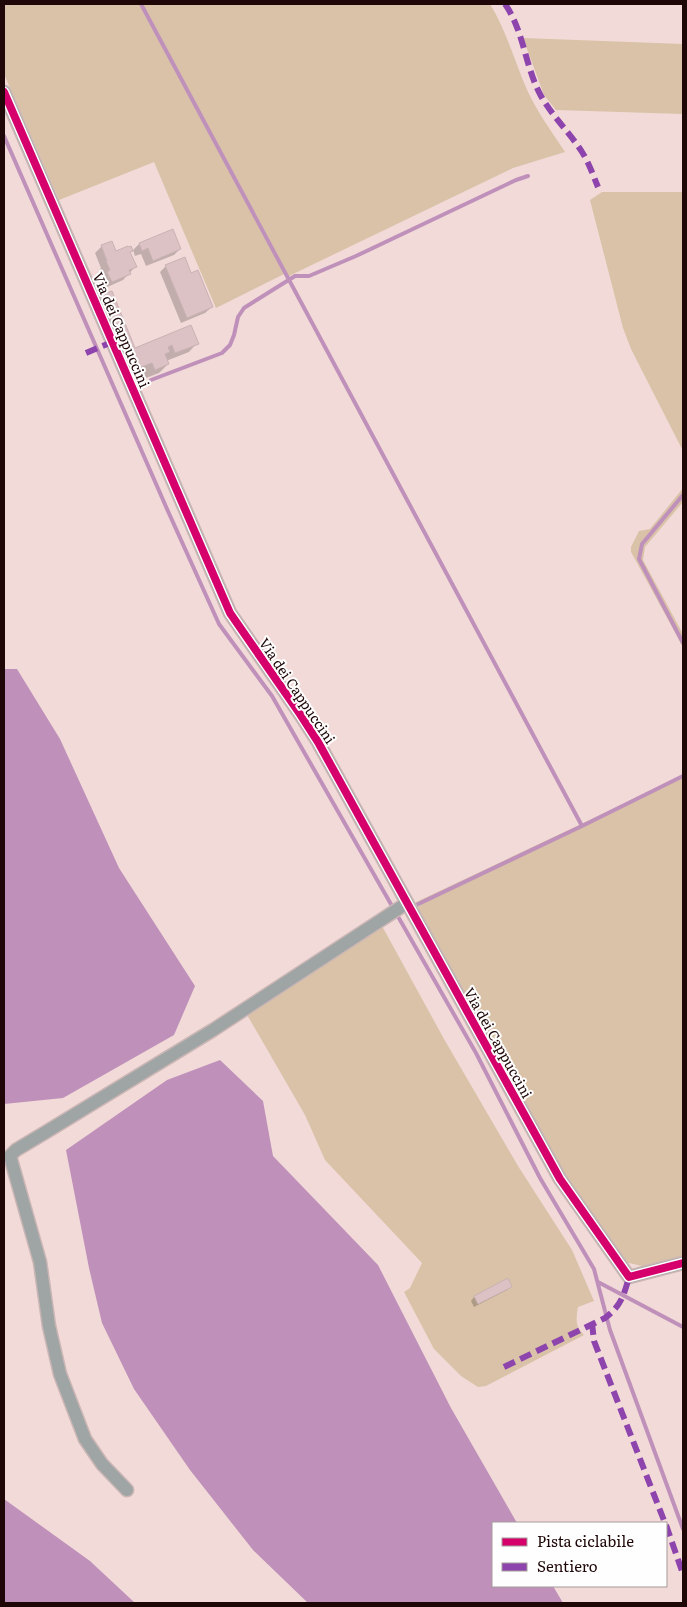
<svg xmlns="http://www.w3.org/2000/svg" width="687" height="1607" font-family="Literata,serif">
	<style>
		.green { fill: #d9c2a7 }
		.water { fill: #bf91ba }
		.shadow { fill: #0003 }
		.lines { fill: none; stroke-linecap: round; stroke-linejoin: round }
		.stream { stroke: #bf91ba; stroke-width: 4 }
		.building { fill: #ddc2c5; stroke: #c9b2b4 }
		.minor-casing { stroke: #cab6b5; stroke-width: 15 }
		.minor { stroke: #9fa4a4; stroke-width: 12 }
		.quiet { stroke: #8e44ad; stroke-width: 6; stroke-dasharray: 12 6; stroke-linecap: butt }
		.cycleway-casing { stroke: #fefefe; stroke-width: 11 }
		.cycleway { stroke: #d6006c; stroke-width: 8 }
		.labels { text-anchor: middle; stroke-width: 4; stroke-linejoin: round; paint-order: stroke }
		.street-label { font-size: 14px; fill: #1f0707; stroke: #fefefe }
	</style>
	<rect width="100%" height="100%" fill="#f2dad8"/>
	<path class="green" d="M4 4H139L284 274 216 308 154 162 59 200 4 74Z
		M143 4H490C507 32 515 63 528 92 538 113 552 132 565 152L513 168 289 276Z
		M523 38 683 44V114L556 110 544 95Z
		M602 192H683V451L631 349 623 328 590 200Z
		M683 488V502L645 547 643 560 683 634V647L631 552V547L639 531 650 529Z
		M683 776V1259L646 1267 625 1262 559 1167 414 903Z
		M382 926 444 1039 518 1166 572 1250 594 1301 578 1307C576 1319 575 1326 584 1335L486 1386 478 1387 461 1376 434 1349 404 1292 410 1288 422 1263 325 1160 305 1115 246 1013Z"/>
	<path class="water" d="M4 669H17L60 739 119 868 195 986 174 1035 63 1098 4 1104Z
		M220 1060 263 1101 273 1156 378 1265 451 1408 517 1523H493V1586H553L563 1603H308L253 1550 190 1470 134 1389 102 1323 89 1268 66 1150 167 1080Z
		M4 1499 90 1561 135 1603H4Z"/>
	<path class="shadow" d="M139 244 180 249 174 255 146 266 141 254 135 256 133 250Z
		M102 246 116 252 131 251 129 253 135 267 123 280 105 288 102 279 104 277 100 269 101 268 95 253Z
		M166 266 190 275 212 307 205 313 181 323 160 272Z
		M101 297 135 349 191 327 197 343 189 352 166 361 168 364 159 373 146 378 143 370 122 379 92 305Z
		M511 1287 507 1290 474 1307 471 1301 474 1297Z"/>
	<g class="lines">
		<path class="stream" d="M141 4 582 826 683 776
			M4 136 167 509 219 624 272 696 476 1053 540 1178 594 1269 610 1330 683 1529
			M151 380 222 353 230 345 234 335 238 317 244 308 295 276H309L356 256 516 180 528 176
			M683 495 642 544 639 559 683 643
			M412 907 582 826
			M598 1282 683 1327"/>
	</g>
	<path class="building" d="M173 229 181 249 153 261 148 248 142 251 139 243Z
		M112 241 116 251 128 246 129 247 131 246 133 251 130 252 137 267 129 270 131 274 112 282 107 272 110 270 106 261H107L101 245Z
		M185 257 191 273 198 270 213 307 187 318 165 265Z
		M112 291 135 348 191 325 199 344 175 353 172 345 168 347 170 352 165 354 169 364 155 370 152 363 130 371 123 352 127 351 124 344 120 346 100 295Z
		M508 1278 512 1287 478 1304 474 1296Z"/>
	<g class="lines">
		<g class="minor-casing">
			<path id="minor" d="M4 92 230 613 300 714 318 742 560 1179 629 1277 683 1263
				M127 1490 102 1464 85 1439 60 1374 49 1326 40 1262 10 1156 16 1150 46 1132 213 1030 407 903"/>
		</g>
		<use href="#minor" class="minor"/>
		<path class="quiet" d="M505 4C524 31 525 67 541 96 553 117 570 133 582 152 589 163 593 175 598 187
			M86 353 112 342
			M592 1323 594 1341 665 1523
			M504 1367 605 1318C621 1306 624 1295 629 1277
			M666 1525 683 1574"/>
		<g class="cycleway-casing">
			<path id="cycleway" d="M4 92 230 613 300 714 318 742 560 1179 629 1277 683 1263"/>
		</g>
		<use href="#cycleway" class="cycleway"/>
	</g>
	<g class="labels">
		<g class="street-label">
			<text transform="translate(121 330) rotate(67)" y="5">Via dei Cappuccini</text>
			<text transform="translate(297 691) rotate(56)" y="5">Via dei Cappuccini</text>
			<text transform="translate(498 1043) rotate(61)" y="5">Via dei Cappuccini</text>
		</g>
	</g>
	<rect width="687" height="1607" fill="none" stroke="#1f0707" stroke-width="10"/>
	<rect x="492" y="1522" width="175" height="65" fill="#fefefe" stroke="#a59b9b"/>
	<rect x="502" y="1538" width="25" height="8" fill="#d6006c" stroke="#a59b9b"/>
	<text x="537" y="1547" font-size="15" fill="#1f0707">Pista ciclabile</text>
	<rect x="502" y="1563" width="25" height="8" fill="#8e44ad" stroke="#a59b9b"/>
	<text x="537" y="1572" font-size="15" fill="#1f0707">Sentiero</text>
</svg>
